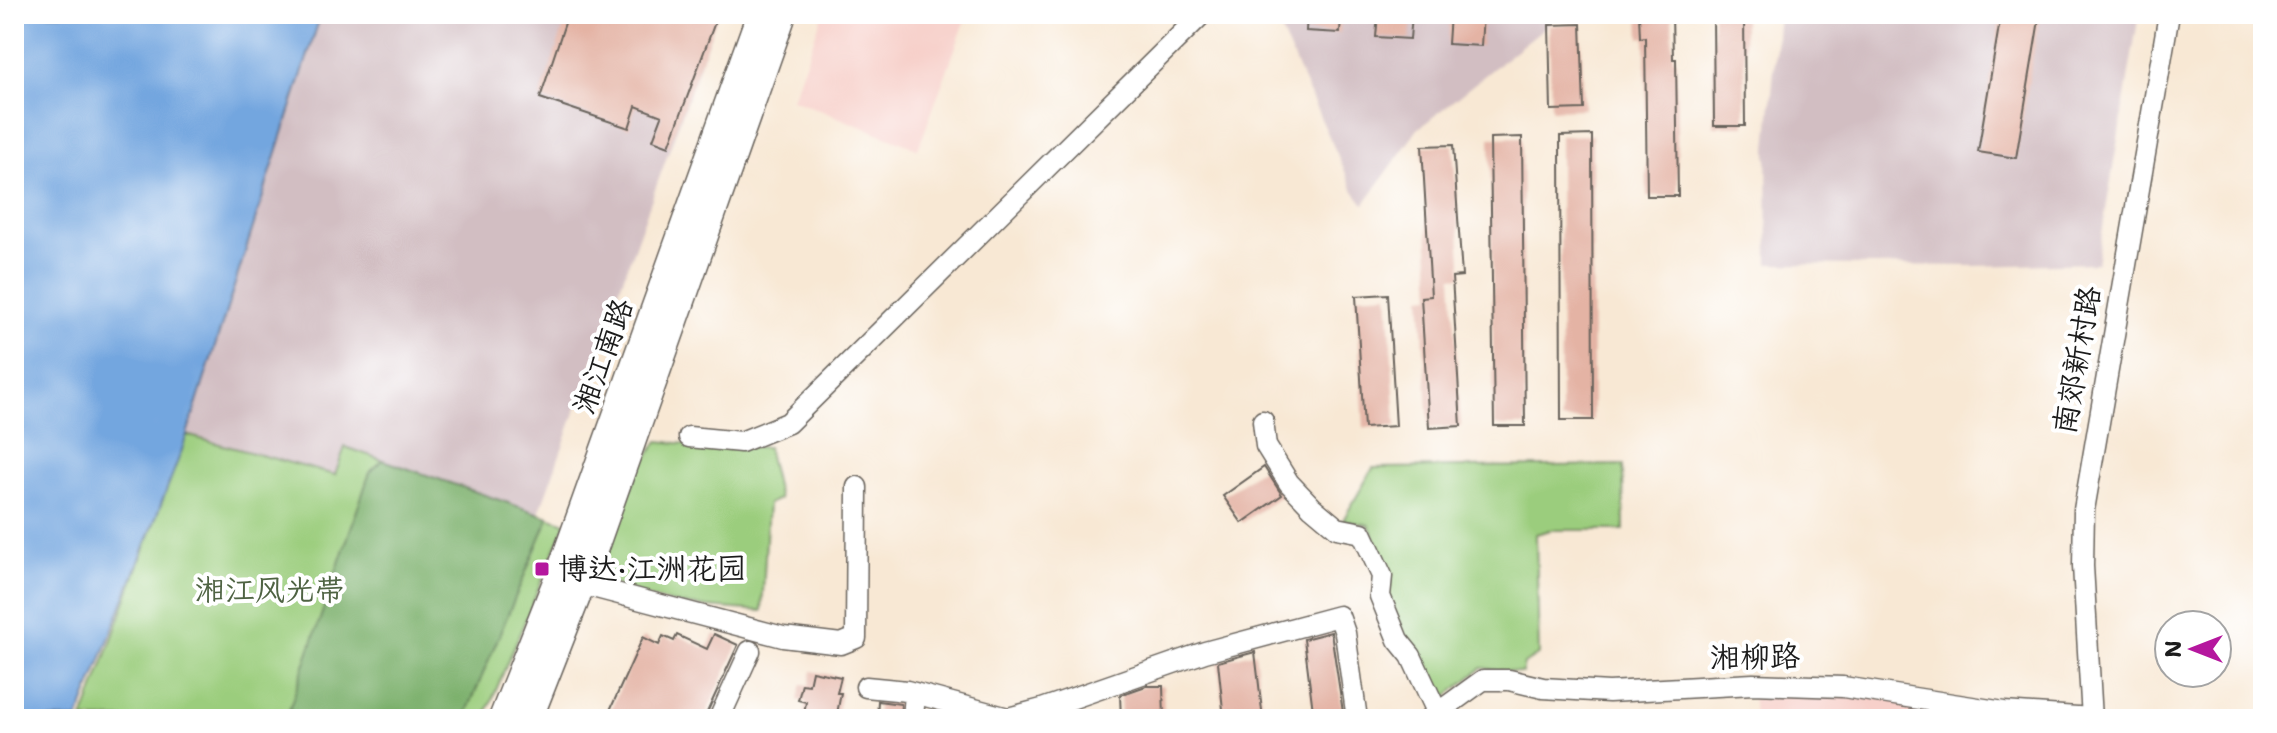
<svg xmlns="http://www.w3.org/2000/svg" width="2277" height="733" font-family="'Shantell Sans','LXGW WenKai TC',sans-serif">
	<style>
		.built { fill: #f7d0ca }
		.industrial { fill: #d2bec2 }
		.green { fill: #9bcd7d; stroke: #5c744c; stroke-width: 2 }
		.forest { fill: #7cb06c; stroke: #4c6644; stroke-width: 2 }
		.water { fill: #73a6df; stroke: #48617e; stroke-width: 2 }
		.building { fill: #e4b3a4 }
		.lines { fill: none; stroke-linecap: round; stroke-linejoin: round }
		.minor-casing { stroke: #69635c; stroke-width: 23 }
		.secondary-casing { stroke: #69635c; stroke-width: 31 }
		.minor { stroke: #fff; stroke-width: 20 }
		.secondary { stroke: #fff; stroke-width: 28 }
		.poi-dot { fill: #b5179e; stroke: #fff; stroke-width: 3 }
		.labels { text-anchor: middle; stroke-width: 8; stroke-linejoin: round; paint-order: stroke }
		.street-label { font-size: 30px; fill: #1c1c1c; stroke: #fff }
		.poi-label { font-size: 30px; fill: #1c1c1c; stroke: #fff; text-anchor: start }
		.park-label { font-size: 30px; fill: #4f6343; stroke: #fff }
	</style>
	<rect width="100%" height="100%" fill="#fff"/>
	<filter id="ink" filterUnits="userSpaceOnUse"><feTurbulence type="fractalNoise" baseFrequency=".0125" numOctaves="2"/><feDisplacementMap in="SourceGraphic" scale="16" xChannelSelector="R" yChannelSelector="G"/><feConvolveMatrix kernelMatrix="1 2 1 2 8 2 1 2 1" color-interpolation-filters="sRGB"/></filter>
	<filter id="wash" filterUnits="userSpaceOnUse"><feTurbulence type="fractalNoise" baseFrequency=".006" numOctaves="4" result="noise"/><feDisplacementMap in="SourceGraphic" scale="32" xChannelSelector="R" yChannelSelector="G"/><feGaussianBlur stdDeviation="1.8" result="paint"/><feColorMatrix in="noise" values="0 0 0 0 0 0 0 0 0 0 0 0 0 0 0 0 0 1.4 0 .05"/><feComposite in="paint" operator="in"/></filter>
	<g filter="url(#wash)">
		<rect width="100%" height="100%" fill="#f8e8d4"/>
		<path class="built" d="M823 14H968L918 149 792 99Z
			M1752 691H1843L1954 711 1955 719H1754Z"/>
		<path class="industrial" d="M321 14H718L539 513 345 447 336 476 186 435Z
			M1273 14H1561L1418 129 1364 204 1354 191Z
			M1779 14H2139L2097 263 1973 266 1768 264 1767 148Z"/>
		<path class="green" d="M186 435 335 475 345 447 566 523 484 719H83Z
			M658 441 716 447H767L779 499 768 504 762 611C709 607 654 607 607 580L603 566 638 470Z
			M1623 465 1624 530H1551L1536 534 1539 654 1524 664 1522 673 1482 668 1442 700 1405 637 1388 596 1391 575 1369 525 1343 520 1373 468Z"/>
		<path class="forest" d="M383 460 549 517 464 719H286L370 472Z"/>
		<path class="water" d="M14 14H321L182 450 78 719H14Z"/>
		<g id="blocks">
			<path class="building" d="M568 14H718L669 146 653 140 662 116 636 106 629 128 540 98Z
				M1307 14H1341L1340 33 1306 31Z
				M1378 14H1412L1410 39 1376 37Z
				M1450 14H1483L1481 46 1448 44Z
				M1639 14H1672L1673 59H1676L1678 196H1647L1645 37 1640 38Z
				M1713 14H1744L1745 126H1714Z
				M2001 14H2040L2016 158 1978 152Z
				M1581 24 1584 109 1551 110 1549 25Z
				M1592 135 1593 420H1561L1560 136Z
				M1522 137 1525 426H1494L1490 138Z
				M1453 145 1462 276 1452 277 1461 426 1429 428 1421 297 1431 296 1422 146Z
				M1388 294 1396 426 1364 428 1356 296Z
				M1264 467 1282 495 1242 523 1223 496Z
				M1331 632 1344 719H1314L1304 639Z
				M714 634 738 645 704 719H606L643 637 659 645 663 636 674 641 677 635 707 649Z
				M1255 652 1263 719H1224L1218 662Z
				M812 671 841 677 837 693H841L836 719H803L806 702 798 700 802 684 809 685Z
				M1146 686H1163L1164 719H1121L1120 695Z
				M878 701 901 704 900 719H877Z"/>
		</g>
	</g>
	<g filter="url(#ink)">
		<use href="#blocks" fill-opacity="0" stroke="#69635c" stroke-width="2"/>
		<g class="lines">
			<g class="minor-casing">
				<path id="minor" d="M1263 421 1266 446 1289 483 1312 507 1337 528 1362 533 1382 576 1380 596 1398 640 1411 656 1438 714
					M689 437 741 442 788 423 1202 14
					M581 584 783 637 841 644 856 638 857 487
					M866 687 907 691 1008 718 1042 709 1205 652 1339 616 1345 633 1357 719
					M719 719 750 651
					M913 719 915 693
					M1429 719 1483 680H1509L1543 688 1609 692 1753 684 1843 687 2004 712 2092 718
					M2092 719 2083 566 2084 510 2169 14"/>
			</g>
			<g class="secondary-casing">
				<path id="secondary" d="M503 719 561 572 761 14
					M528 719 581 584 782 14"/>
			</g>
			<use href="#minor" class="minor"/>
			<use href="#secondary" class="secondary"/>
		</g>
	</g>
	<rect class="poi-dot" x="534" y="561" width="16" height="16" rx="4"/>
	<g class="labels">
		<g class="street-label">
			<text transform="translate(603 356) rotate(-70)" y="10">湘江南路</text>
			<text transform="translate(2077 360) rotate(-80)" y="10">南郊新村路</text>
			<text transform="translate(1755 657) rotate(-1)" y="10">湘柳路</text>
		</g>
		<g class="poi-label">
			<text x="558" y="579">博达·江洲花园</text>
		</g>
		<g class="park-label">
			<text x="270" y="600">湘江风光带</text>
		</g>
	</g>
	<rect width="2277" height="733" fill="none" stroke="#fff" stroke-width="48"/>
	<g transform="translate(2193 649) rotate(270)"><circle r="38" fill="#ffffff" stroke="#a4a4a4" stroke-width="2"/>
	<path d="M0-6L14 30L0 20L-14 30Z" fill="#b5179e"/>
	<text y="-12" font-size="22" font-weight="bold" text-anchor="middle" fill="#1c1c1c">N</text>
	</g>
</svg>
